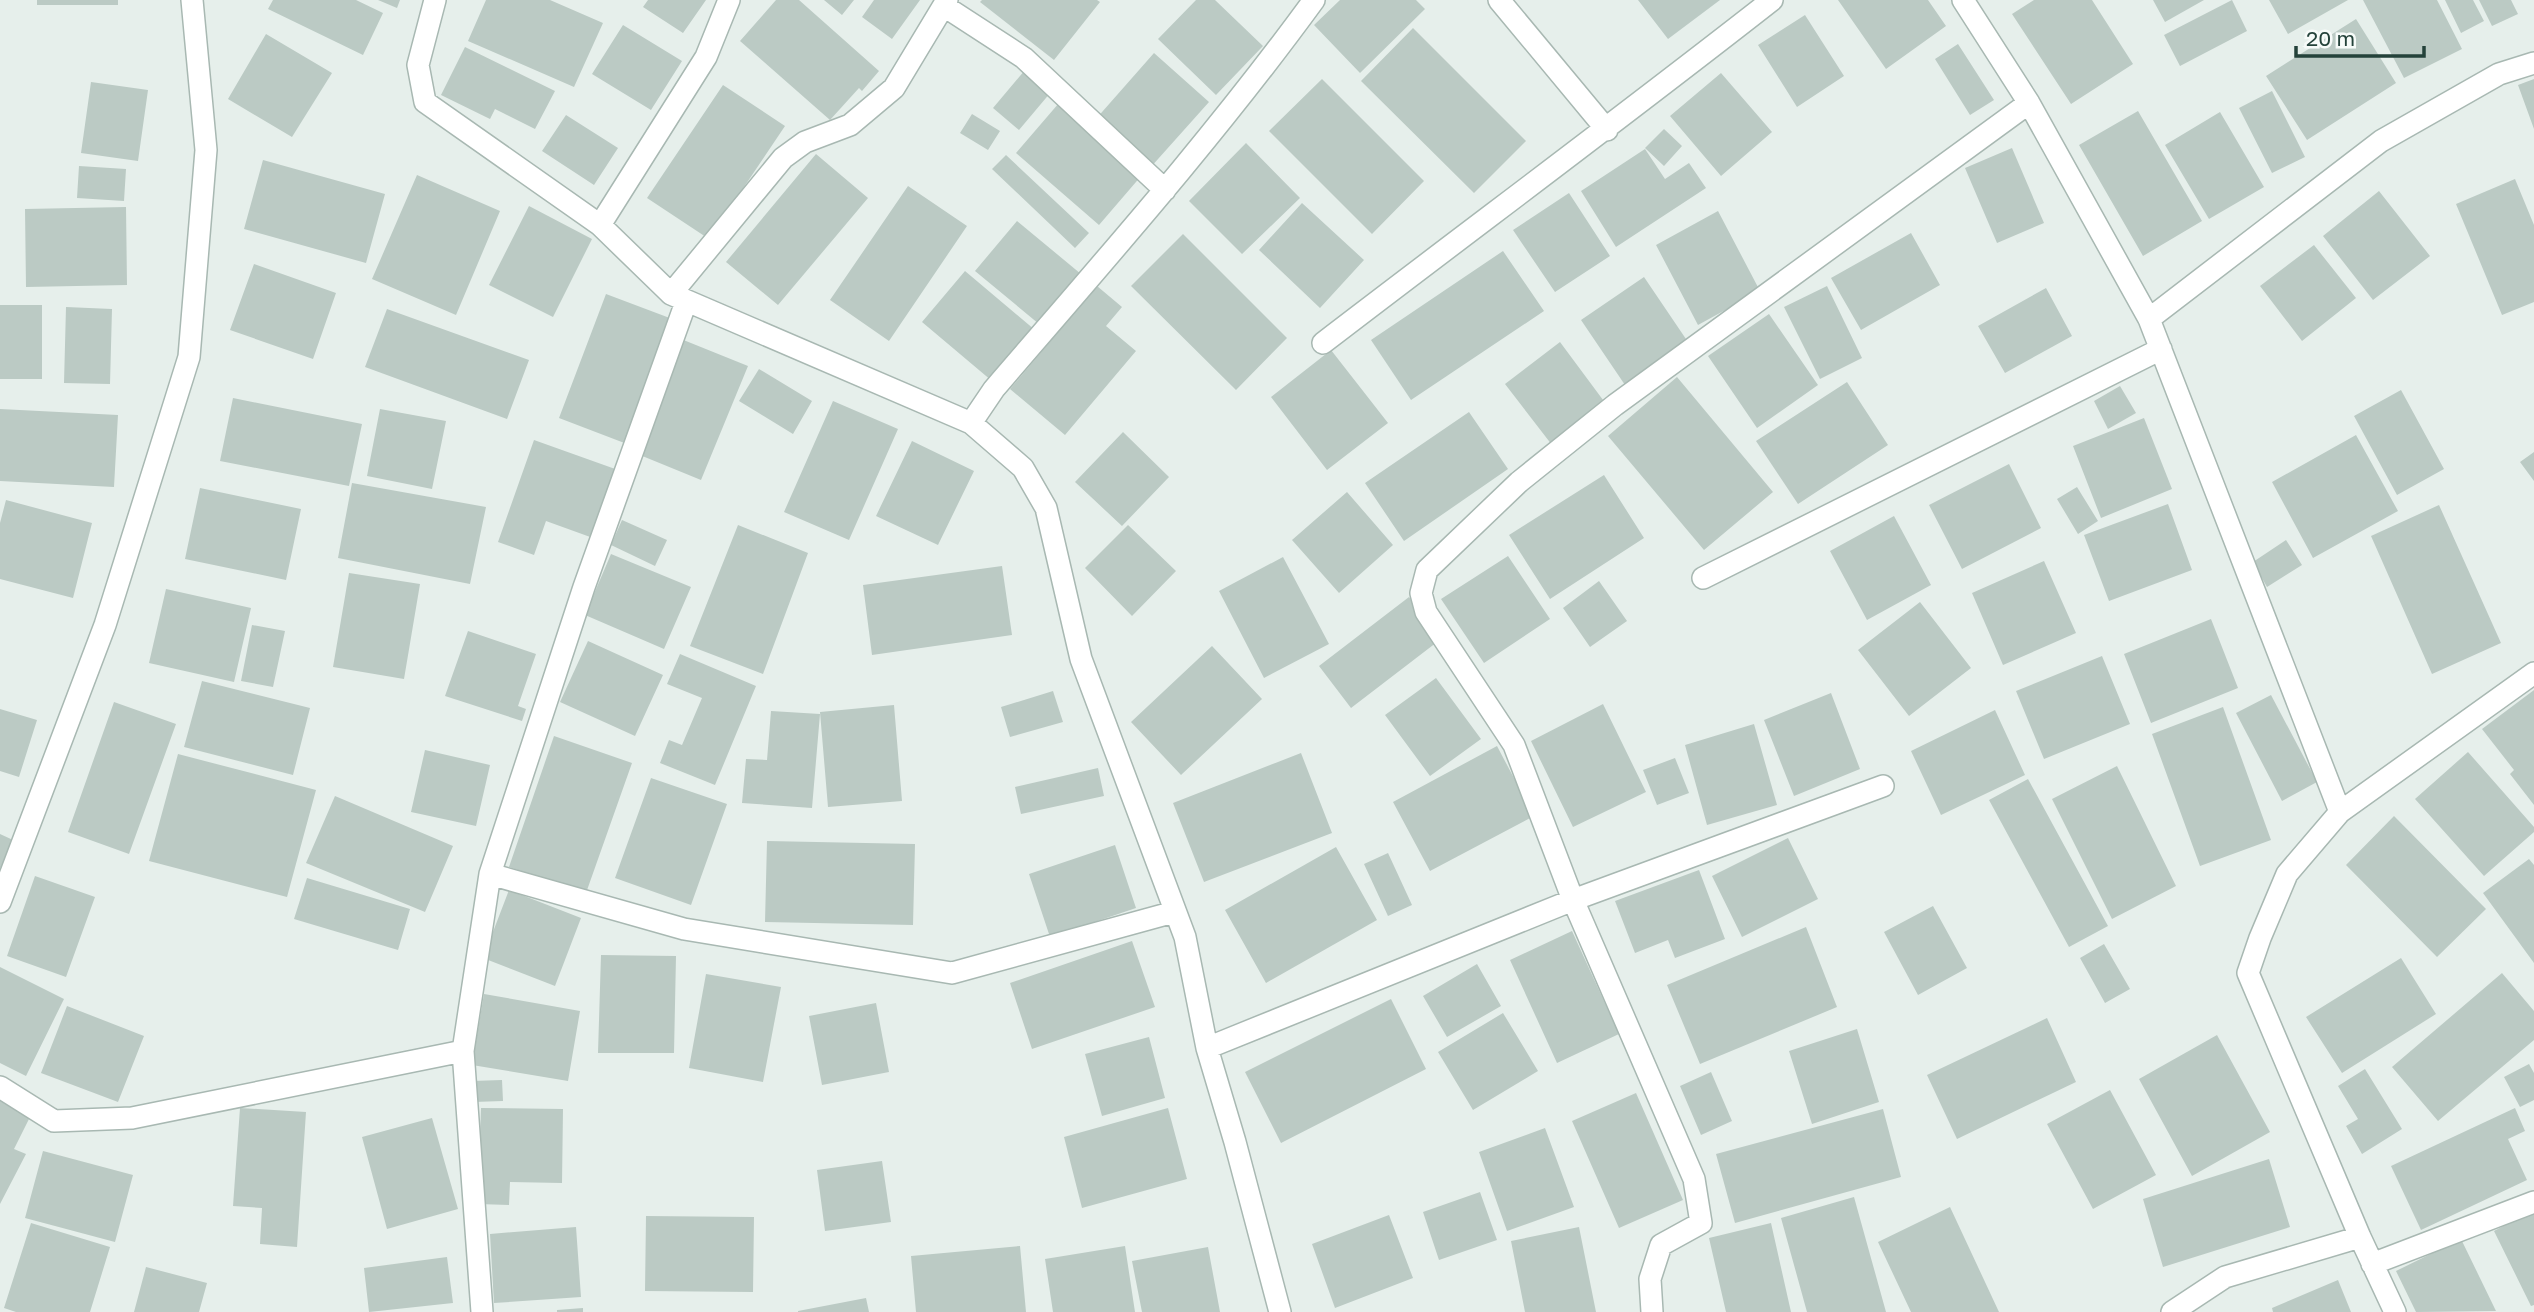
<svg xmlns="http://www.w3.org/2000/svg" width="2534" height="1312" font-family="'Golos Text',sans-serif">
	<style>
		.building { fill: #bbcac4 }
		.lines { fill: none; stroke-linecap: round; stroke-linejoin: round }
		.minor-casing { stroke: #a8b8b2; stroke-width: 24 }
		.minor { stroke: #fff; stroke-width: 21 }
	</style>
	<rect width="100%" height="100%" fill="#e6efeb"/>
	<path class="building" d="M37 0H118V5H37Z
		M273 0H356L383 13 363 55 268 9Z
		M378 0H400L397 8Z
		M486 0H550L603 23 574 87 468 41Z
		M648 0H706L683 33 643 7Z
		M776 0H799L879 71 862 91 859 88 830 120 740 41Z
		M824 0H854L842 15Z
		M874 0H920L892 39 862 17Z
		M982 0H1097L1100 2 1054 60 980 2Z
		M1196 0H1215L1263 46 1216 95 1158 39Z
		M1340 0H1416L1425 9 1360 73 1314 25Z
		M1638 0H1720L1668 39Z
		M1838 0H1928L1946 26 1886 69Z
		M2034 0H2092L2133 64 2071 104 2012 14Z
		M2153 0H2204L2165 22Z
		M2232 0 2247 31 2180 66 2164 35Z
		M2269 0H2348L2288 34Z
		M2363 0H2437L2462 49 2404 78Z
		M2445 0H2473L2484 21 2461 33Z
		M2479 0H2511L2518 14 2492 26Z
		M1805 15 1844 76 1797 107 1758 45Z
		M2356 19 2396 83 2307 140 2266 76Z
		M623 25 682 61 651 110 592 74Z
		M1413 28 1526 141 1474 193 1361 81Z
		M266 34 332 73 292 137 228 99Z
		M1958 44 1994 100 1970 115 1935 59Z
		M465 47 555 91 535 129 495 109 490 119 441 95Z
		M1154 53 1209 102 1150 168 1095 120Z
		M1025 70 1051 92 1019 130 993 108Z
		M1721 73 1772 132 1721 176 1670 116Z
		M1322 79 1424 181 1372 234 1269 131Z
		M2534 79V129L2518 85Z
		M91 82 148 90 138 161 81 153Z
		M723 85 785 126 709 239 647 198Z
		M2272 91 2305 157 2272 173 2239 108Z
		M1059 103 1142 175 1099 225 1016 153Z
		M2138 111 2202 221 2143 256 2079 145Z
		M2220 112 2264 187 2209 219 2165 145Z
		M972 114 1000 131 988 150 960 133Z
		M566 115 618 148 594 185 542 151Z
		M1664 129 1682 146 1664 166 1645 148Z
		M1246 143 1300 198 1242 254 1189 201Z
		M2012 148 2044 223 1997 243 1965 168Z
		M1645 149 1665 179 1689 163 1706 188 1616 247 1581 191Z
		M816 154 868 198 778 305 726 262Z
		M1006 155 1089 233 1075 248 992 169Z
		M263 160 385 194 366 263 244 229Z
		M79 166 126 169 124 201 77 198Z
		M417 175 500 211 456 315 372 279Z
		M2515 179 2534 225V302L2502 315 2456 204Z
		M908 186 967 226 889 341 830 300Z
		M2379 191 2430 256 2373 300 2323 236Z
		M1569 193 1610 256 1555 292 1513 230Z
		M1302 203 1364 260 1320 308 1259 250Z
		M529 206 592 239 553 317 489 285Z
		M126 207 127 285 26 287 25 209Z
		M1718 211 1760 291 1698 325 1656 245Z
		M1017 221 1081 274 1039 324 975 271Z
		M1911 233 1940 285 1861 330 1831 278Z
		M1183 234 1287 338 1236 390 1131 286Z
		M2314 245 2356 298 2302 341 2260 286Z
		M1503 251 1544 311 1411 400 1371 340Z
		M254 264 336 293 313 359 230 330Z
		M965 271 1035 330 992 381 922 322Z
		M1644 277 1688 342 1625 385 1581 320Z
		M1097 286 1122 307 1106 326 1136 351 1065 435 1010 389Z
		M1827 286 1862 358 1820 379 1784 307Z
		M2046 288 2072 336 2005 373 1978 326Z
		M606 294 675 320 627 444 559 418Z
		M0 305H42V379H0Z
		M66 307 112 309 110 384 64 383Z
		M387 309 529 360 507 419 365 367Z
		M1769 314 1818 385 1757 428 1708 356Z
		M681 339 748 366 701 480 635 453Z
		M1560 342 1606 404 1552 445 1505 384Z
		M1331 350 1388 423 1327 470 1271 397Z
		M759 369 812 401 793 434 739 401Z
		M1677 377 1773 492 1704 550 1608 436Z
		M1847 382 1888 445 1798 504 1756 441Z
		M2120 386 2136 413 2108 429 2094 401Z
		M2401 390 2444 469 2397 495 2354 416Z
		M233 398 362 424 349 486 220 461Z
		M833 401 898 429 849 540 784 512Z
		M0 409 118 415 114 487 0 481Z
		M380 409 446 421 432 489 367 476Z
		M1469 412 1508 469 1404 541 1365 483Z
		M2144 418 2172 489 2101 518 2073 446Z
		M1123 432 1169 477 1122 526 1075 482Z
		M2356 435 2398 511 2313 558 2272 482Z
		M534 440 618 470 593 538 546 521 534 555 498 542Z
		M912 441 974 471 938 545 876 516Z
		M2534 452V481L2520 462Z
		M2009 464 2041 528 1962 569 1929 505Z
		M1604 475 1644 538 1550 599 1509 535Z
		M352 483 486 507 470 584 338 558Z
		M2077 487 2098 521 2078 534 2057 499Z
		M200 488 301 509 286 580 185 559Z
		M1347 492 1393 545 1339 593 1292 540Z
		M6 500 92 523 73 598 0 579V523Z
		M2168 504 2192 570 2109 601 2084 535Z
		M2439 505 2501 643 2432 674 2371 536Z
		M1894 516 1931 585 1867 620 1830 551Z
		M622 520 667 540 655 566 611 545Z
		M738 525 808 553 763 674 690 646Z
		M1128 525 1176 571 1132 616 1085 568Z
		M2286 540 2302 565 2267 587 2253 562Z
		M611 554 691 587 664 649 585 615Z
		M1508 556 1550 619 1484 663 1441 599Z
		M1283 557 1329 644 1264 678 1219 591Z
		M2044 561 2076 633 2003 665 1972 593Z
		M1002 566 1012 635 872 655 863 585Z
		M349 573 420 584 404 679 333 667Z
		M1599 581 1627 621 1590 647 1563 608Z
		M166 589 251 608 234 682 149 663Z
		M1409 597 1441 639 1351 708 1319 666Z
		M1920 602 1971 668 1909 716 1858 650Z
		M2211 619 2238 688 2151 723 2124 654Z
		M252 625 285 631 273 687 241 681Z
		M468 631 536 654 518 706 526 709 522 721 445 696Z
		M588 641 663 675 635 736 560 702Z
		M1212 646 1262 699 1181 775 1131 722Z
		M680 654 756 686 715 785 660 763 669 740 682 745 702 698 667 684Z
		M2102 656 2130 724 2044 759 2016 691Z
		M1436 678 1481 739 1430 776 1385 715Z
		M202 681 310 708 293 775 184 747Z
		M2534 690V805L2510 774 2514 770 2482 729Z
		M1053 691 1063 722 1010 737 1001 707Z
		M1831 693 1860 769 1794 796 1764 720Z
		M2271 695 2317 782 2282 801 2236 713Z
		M114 702 176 724 129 854 68 832Z
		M1603 704 1646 792 1573 827 1531 741Z
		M894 705 902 801 828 807 820 712Z
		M2223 707 2271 840 2200 866 2152 734Z
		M0 709 37 720 19 777 0 771Z
		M1995 710 2025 775 1941 815 1911 751Z
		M771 711 820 714 812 808 742 803 746 759 767 760Z
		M1754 724 1777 805 1707 825 1685 745Z
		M554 736 632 763 586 893 509 867Z
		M1497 746 1534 816 1430 871 1393 802Z
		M425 750 490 765 476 826 411 812Z
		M2468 752 2534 827V832L2484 876 2415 799Z
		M1301 753 1332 833 1204 882 1173 803Z
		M178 754 316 790 287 897 149 861Z
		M1675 758 1689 793 1657 805 1643 770Z
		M2117 766 2176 886 2112 919 2052 799Z
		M1098 768 1104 796 1021 814 1015 787Z
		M651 778 727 804 691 905 615 878Z
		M2028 779 2108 926 2069 947 1989 800Z
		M335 796 453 846 425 912 306 863Z
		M2394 816 2486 909 2437 957 2346 865Z
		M0 834 13 840 0 869Z
		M1788 838 1818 899 1742 937 1712 876Z
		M767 841 915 844 913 925 765 922Z
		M1115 845 1136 908 1050 937 1029 874Z
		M1336 847 1377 920 1266 983 1225 910Z
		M1388 853 1412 905 1388 916 1364 864Z
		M2529 859 2534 865V963L2483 893Z
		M1699 870 1725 939 1675 958 1668 940 1635 953 1615 901Z
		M35 876 95 897 66 977 7 956Z
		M307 878 410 909 398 950 294 919Z
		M509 890 581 918 555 986 483 958Z
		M1933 906 1967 968 1918 995 1884 932Z
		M1806 927 1837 1007 1700 1064 1667 985Z
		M1572 931 1619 1034 1557 1063 1510 960Z
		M1132 941 1155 1007 1032 1049 1010 983Z
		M2104 944 2130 989 2105 1003 2080 958Z
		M601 955 676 956 674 1053H598Z
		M2401 958 2436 1014 2342 1073 2306 1017Z
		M1477 964 1501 1006 1447 1037 1423 996Z
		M0 967 64 999 26 1076 0 1063Z
		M2502 973 2534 1011V1040L2438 1121 2392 1067Z
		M706 974 781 987 763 1082 689 1068Z
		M484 994 580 1011 568 1081 472 1065Z
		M1391 999 1426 1069 1281 1143 1245 1072Z
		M876 1003 889 1072 822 1085 809 1016Z
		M67 1006 144 1036 118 1102 41 1073Z
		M1503 1013 1538 1071 1473 1110 1438 1052Z
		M2047 1018 2076 1082 1957 1139 1927 1075Z
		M1857 1029 1879 1102 1812 1124 1789 1051Z
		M2217 1035 2270 1132 2192 1176 2139 1079Z
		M1149 1037 1165 1098 1102 1116 1085 1054Z
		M2529 1064 2534 1073V1100L2520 1107 2504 1077Z
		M2365 1069 2402 1129 2362 1154 2346 1126 2358 1119 2338 1086Z
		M1711 1072 1732 1121 1701 1135 1680 1086Z
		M502 1080 503 1101 473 1102 472 1081Z
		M2110 1090 2156 1175 2093 1209 2047 1124Z
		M1636 1093 1683 1200 1619 1228 1572 1121Z
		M0 1097 32 1113 14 1149 26 1154 0 1204Z
		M240 1108 306 1112 297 1247 260 1244 262 1208 233 1206Z
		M481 1108 563 1109 562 1183 510 1182 509 1205 478 1204Z
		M1168 1108 1187 1179 1082 1208 1064 1137Z
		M2515 1108 2525 1131 2508 1139 2527 1180 2421 1230 2391 1166Z
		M1883 1109 1901 1177 1735 1223 1716 1154Z
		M432 1118 458 1209 387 1229 362 1137Z
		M1545 1128 1574 1207 1507 1231 1479 1152Z
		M43 1151 133 1175 115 1242 25 1218Z
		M2269 1159 2290 1227 2163 1267 2143 1199Z
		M882 1161 891 1222 825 1231 817 1170Z
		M1480 1192 1497 1240 1439 1260 1423 1212Z
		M1854 1197 1886 1312H1807L1781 1218Z
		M1950 1207 1999 1312H1911L1878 1242Z
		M2534 1210V1305L2531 1306 2494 1231Z
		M1389 1215 1413 1278 1335 1308 1312 1244Z
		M646 1216 754 1217 753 1292 645 1291Z
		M31 1223 110 1247 90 1312H16L4 1308Z
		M1771 1223 1791 1312H1726L1709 1238Z
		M576 1227 581 1297 494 1303 490 1234Z
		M1579 1227 1596 1312H1525L1511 1241Z
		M2461 1239 2496 1311 2416 1312 2396 1271Z
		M1020 1246 1026 1312H916L911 1256Z
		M1125 1246 1135 1312H1053L1045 1259Z
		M1208 1247 1220 1312H1142L1132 1261Z
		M447 1257 453 1303 369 1312 364 1268Z
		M146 1267 207 1283 199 1312H134Z
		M2338 1280 2351 1312H2273L2272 1308Z
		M866 1298 869 1312H798V1311Z
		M583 1308V1312H557V1310Z"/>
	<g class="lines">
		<g class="minor-casing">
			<path id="minor" d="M435 0 418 65 425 102 600 225 671 294 971 423 1023 468 1046 508 1081 659 1185 937 1207 1048 1235 1142 1280 1312
				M1499 0 1607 130
				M1963 0 2029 103 2149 319 2340 812
				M944 6 1024 58 1165 190
				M600 225 706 57 729 0
				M671 294 783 158 805 142 850 125 894 88 947 0
				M2149 319 2381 141 2499 74 2534 63
				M1323 343C1473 228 1624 116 1772 0
				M971 423 994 389C1104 261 1215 136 1314 0
				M1703 578 2161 349
				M490 874 684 929 952 973 1174 912
				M0 902 105 625 189 357 206 150 192 0
				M1207 1048 1573 900 1883 786
				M0 1087 54 1121 132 1118 463 1051
				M2372 1264 2534 1202
				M482 1312 463 1051 490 874 584 587 686 302
				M1652 1312 1650 1279 1661 1245 1701 1223 1694 1179 1573 900 1514 745 1426 612 1421 593 1427 570 1519 482 1615 405 2029 103
				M2172 1312 2225 1277 2360 1237
				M2395 1312 2360 1237 2248 973 2260 938 2287 874 2340 812 2534 673"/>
		</g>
		<use href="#minor" class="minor"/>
	</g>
	<path d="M2296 46v10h128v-10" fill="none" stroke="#24423a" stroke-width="3.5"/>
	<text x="2306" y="46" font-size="21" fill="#24423a" stroke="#f7fbf9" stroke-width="5" paint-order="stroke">20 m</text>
</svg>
